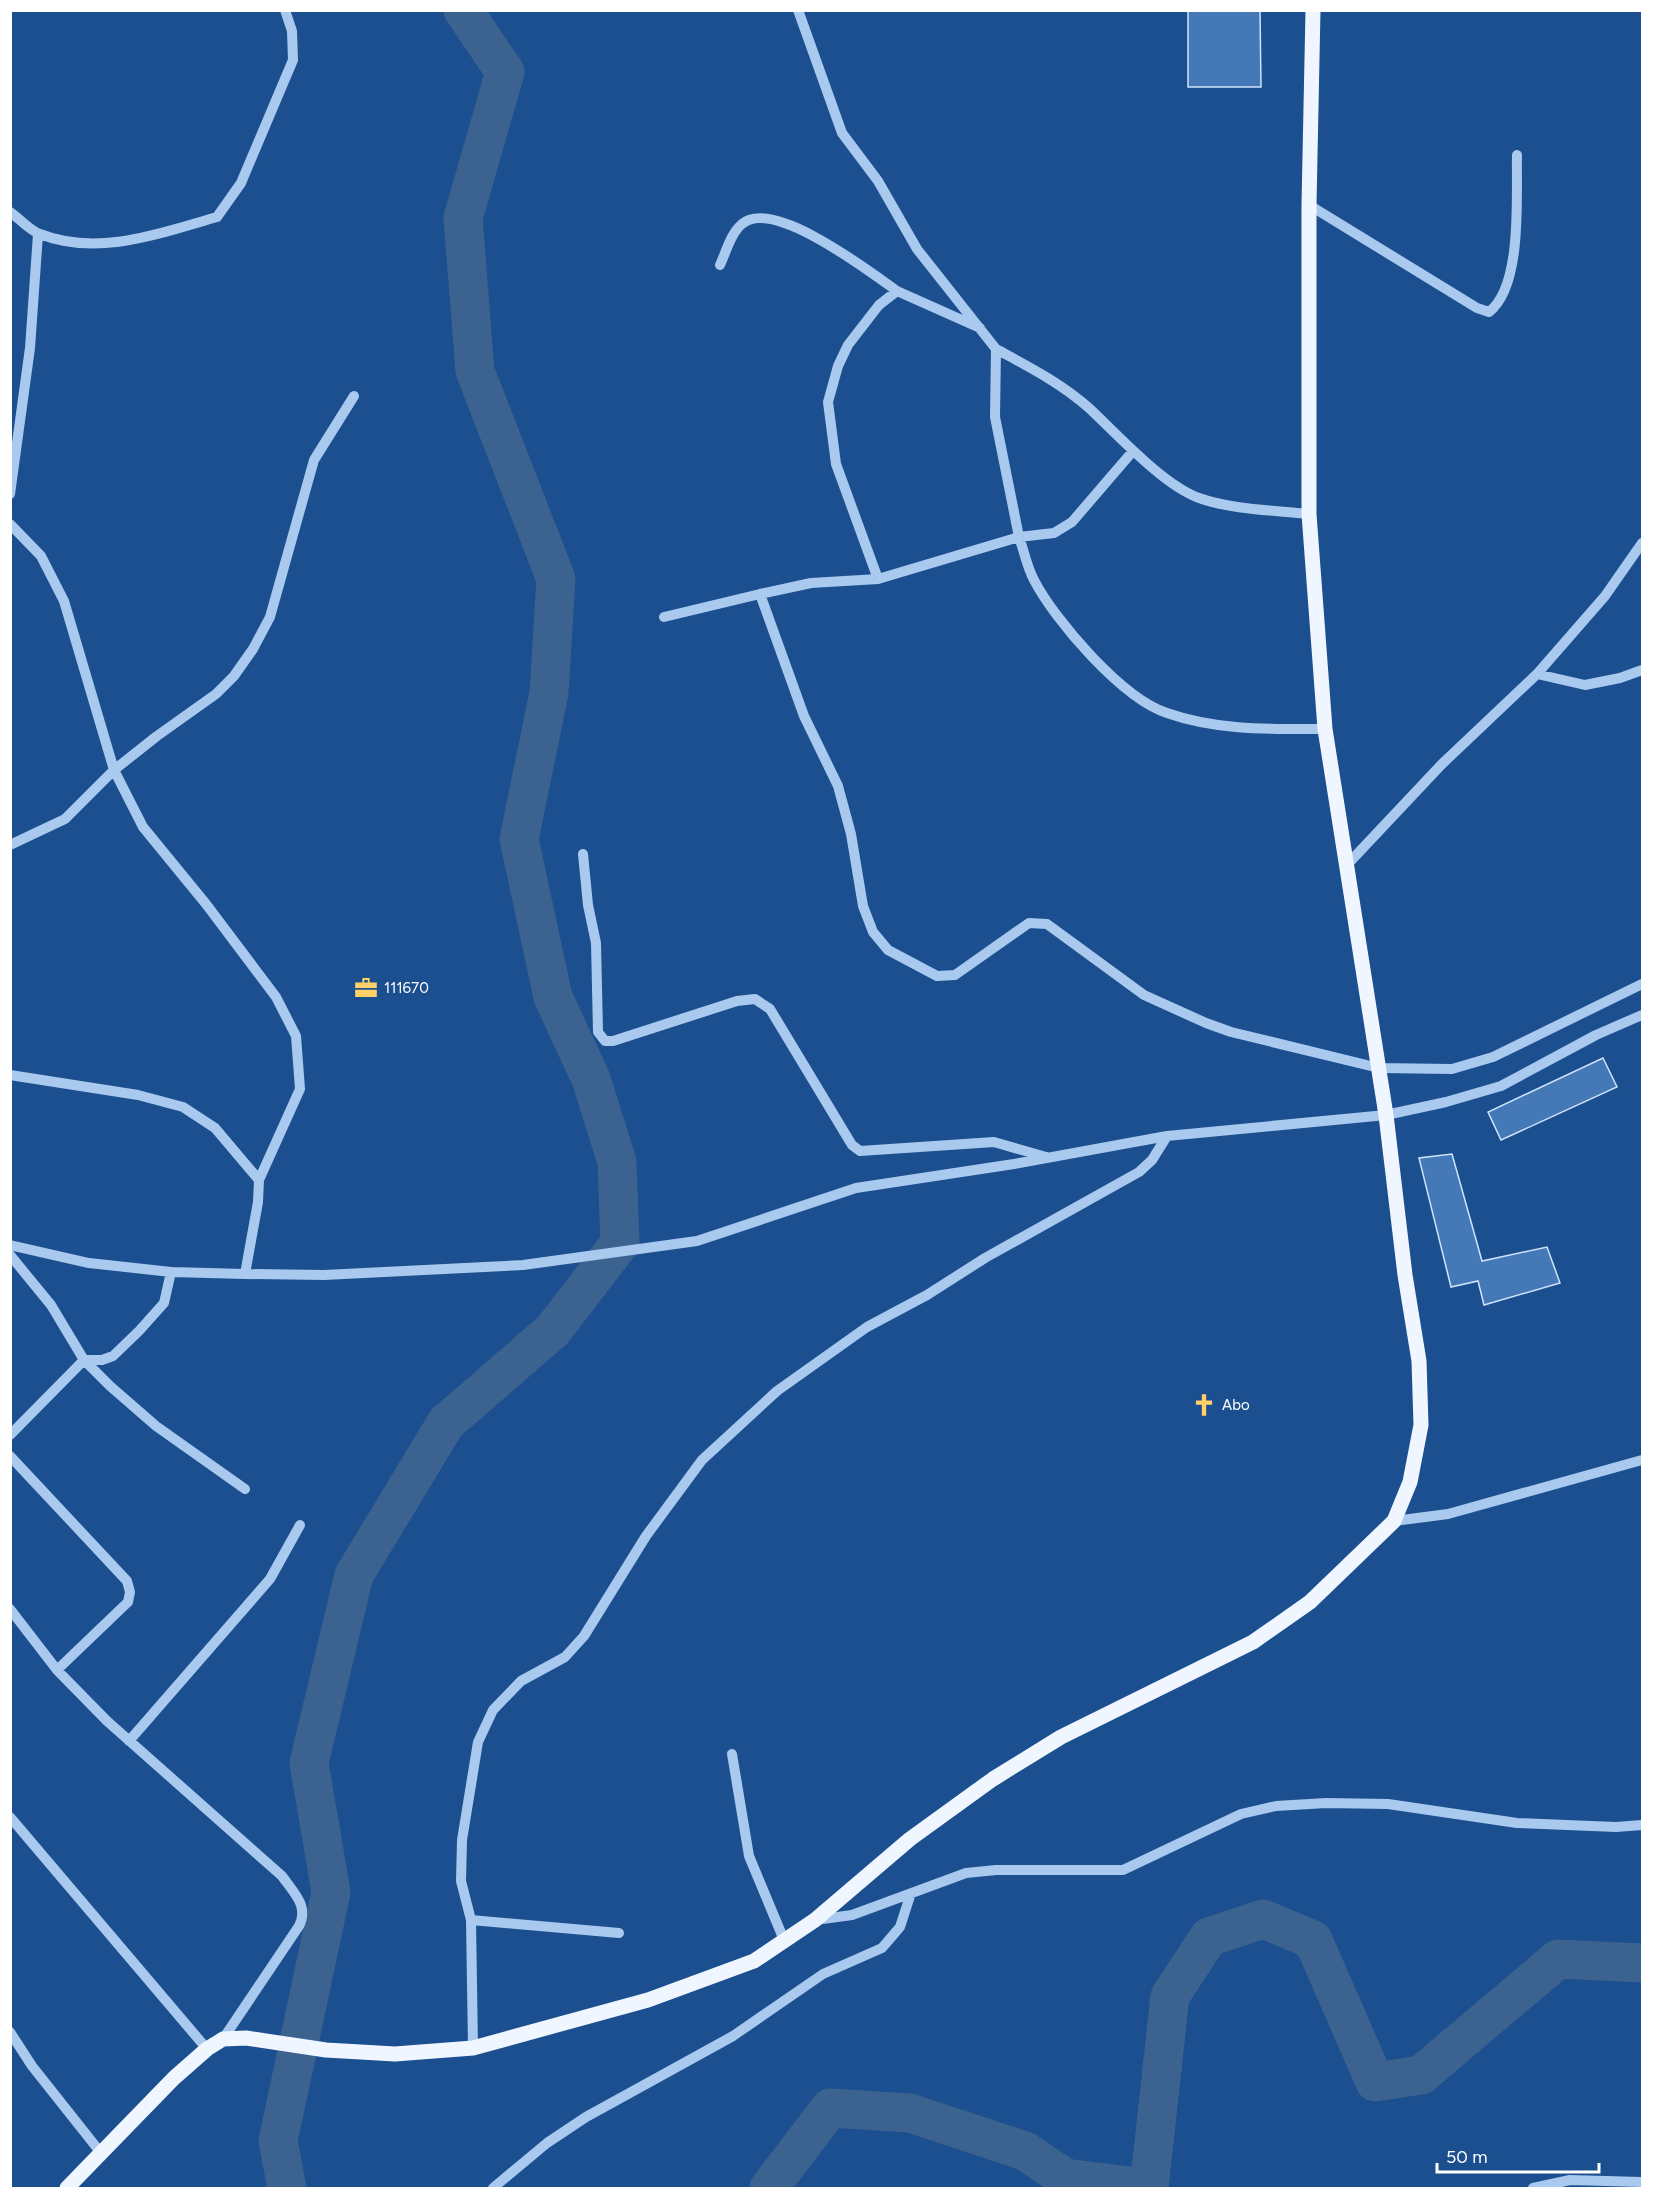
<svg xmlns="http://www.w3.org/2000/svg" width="1653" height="2199" font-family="Figtree,sans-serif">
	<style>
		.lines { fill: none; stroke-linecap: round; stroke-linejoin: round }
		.river { stroke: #3c6290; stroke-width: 39 }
		.building { fill: #4478b7; stroke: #cfe3fa; stroke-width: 1.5 }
		.minor { stroke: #a9c9ee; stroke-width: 10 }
		.major { stroke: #f0f6ff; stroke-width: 15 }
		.labels { text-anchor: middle; stroke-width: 4.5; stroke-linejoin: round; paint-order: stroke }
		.poi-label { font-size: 15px; fill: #fff; stroke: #1b4f8f; text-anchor: start }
	</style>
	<rect width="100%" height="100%" fill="#1b4f8f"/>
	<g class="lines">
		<path class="river" d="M287 2188 278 2141 331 1892 309 1763 354 1575 446 1423 553 1330 620 1243 617 1162 591 1079 553 997 519 839 549 693 556 579 475 371 463 218 505 72 463 10
			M769 2188 830 2108 910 2113 1025 2151 1065 2178 1147 2188
			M1149 2188 1170 1996 1209 1937 1263 1919 1313 1940 1375 2082 1421 2075 1558 1959 1642 1963"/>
	</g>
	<path class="building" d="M1188 10H1260L1261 87H1188Z
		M1603 1058 1617 1087 1501 1140 1488 1112Z
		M1452 1154 1482 1261 1547 1247 1560 1283 1484 1305 1478 1281 1451 1287 1419 1158Z"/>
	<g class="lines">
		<path class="minor" d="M1309 205 1477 308 1489 312C1523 286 1516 195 1517 155
			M10 212C19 218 30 231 40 234 98 257 161 233 217 217L241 183 293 60 292 31 285 10
			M720 265C726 252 731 233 742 224 773 197 870 272 897 291
			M996 349C1029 367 1061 383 1089 408 1118 435 1163 485 1199 498 1233 510 1273 510 1309 514
			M1133 451 1072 522 1054 533 1019 537C1024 551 1027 567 1034 580 1055 621 1123 699 1167 713 1218 731 1272 729 1325 729
			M10 494 30 348 38 234
			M10 524 41 556 64 601 114 770 143 827 206 904 276 997 296 1036 300 1089 259 1180 258 1202 245 1274 171 1272 89 1263 10 1245
			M878 579 836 464 828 402 838 366 848 345 879 305 897 291 980 328
			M760 594 811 583 878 579 1019 537 995 417 996 349 917 249 878 181 842 133 798 10
			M664 617 760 594 804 716 838 786 851 834 863 906 873 932 888 950 937 976 955 975 1029 923 1047 924 1144 995 1206 1023 1231 1032 1379 1068 1452 1069 1493 1057 1642 984
			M1537 674 1585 685 1620 678 1642 670
			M10 845 65 819 114 770 157 736 216 694 234 676 253 649 270 617 314 460 354 396
			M583 854 588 905 596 943 598 1032 605 1041H613L737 1001 755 999 770 1009 852 1145 860 1151 994 1142 1046 1157
			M1345 867 1441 765 1537 674 1605 596 1642 543
			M10 1075 138 1095 183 1107 215 1128 259 1180
			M10 1255 51 1305 84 1360 110 1386 156 1426 245 1489
			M245 1274 324 1275 523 1265 697 1241 856 1188 1014 1164 1167 1136
			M10 1435 84 1360H102L113 1356 139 1331 164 1303 171 1272
			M10 1456 127 1581 130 1592 128 1602 57 1670
			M1394 1521 1448 1514 1642 1460
			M10 1609 57 1670 107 1721 282 1876C294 1893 309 1906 299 1926L223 2039
			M129 1741 270 1579 300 1525
			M732 1754 749 1856 784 1940
			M10 1817 207 2049
			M471 1920 619 1933
			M815 1920 852 1915 966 1873 996 1870H1123L1241 1814 1276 1806 1326 1803 1388 1804 1517 1823 1616 1827 1642 1825
			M10 2032 32 2066 101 2153
			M473 2048 471 1920 461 1881 462 1840 478 1742 493 1710 521 1681 565 1657 584 1636 646 1536 702 1460 777 1391 867 1327 927 1295 985 1258 1139 1172 1152 1160 1167 1136 1386 1115 1446 1102 1501 1086 1596 1035 1642 1015
			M493 2188 547 2143 586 2117 733 2036 823 1974 882 1948 900 1927 911 1893
			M1533 2188 1570 2180 1642 2182"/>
		<path class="major" d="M67 2188 174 2078 207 2049 223 2039 246 2038 326 2050 395 2054 473 2048 648 2000 754 1961 815 1920 910 1839 993 1779 1061 1737 1253 1642 1310 1602 1394 1521 1410 1482 1421 1425 1419 1361 1405 1275 1386 1115 1325 729 1309 514V205L1313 10"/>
	</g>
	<defs>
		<g id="office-bare" transform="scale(1.8)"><path d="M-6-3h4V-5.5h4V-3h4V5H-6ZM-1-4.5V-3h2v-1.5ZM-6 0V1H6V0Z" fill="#ffd166" stroke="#1b4f8f" stroke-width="2.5" paint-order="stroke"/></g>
		<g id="church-bare" transform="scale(1.8)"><path d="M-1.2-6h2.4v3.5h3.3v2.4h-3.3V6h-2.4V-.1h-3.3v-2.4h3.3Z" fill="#ffd166" stroke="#1b4f8f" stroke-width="2.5" paint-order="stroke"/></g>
	</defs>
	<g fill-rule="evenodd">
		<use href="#office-bare" x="366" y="988"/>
		<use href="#church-bare" x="1204" y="1405"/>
	</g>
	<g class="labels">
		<g class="poi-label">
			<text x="384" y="993">111670</text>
			<text x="1222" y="1410">Abo</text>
		</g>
	</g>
	<rect width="1653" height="2199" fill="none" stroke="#ffffff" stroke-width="24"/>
	<path d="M1437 2163v9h162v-9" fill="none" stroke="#ffffff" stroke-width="3"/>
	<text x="1446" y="2163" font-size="18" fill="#ffffff" stroke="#1b4f8f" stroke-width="4.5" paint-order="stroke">50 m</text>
</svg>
